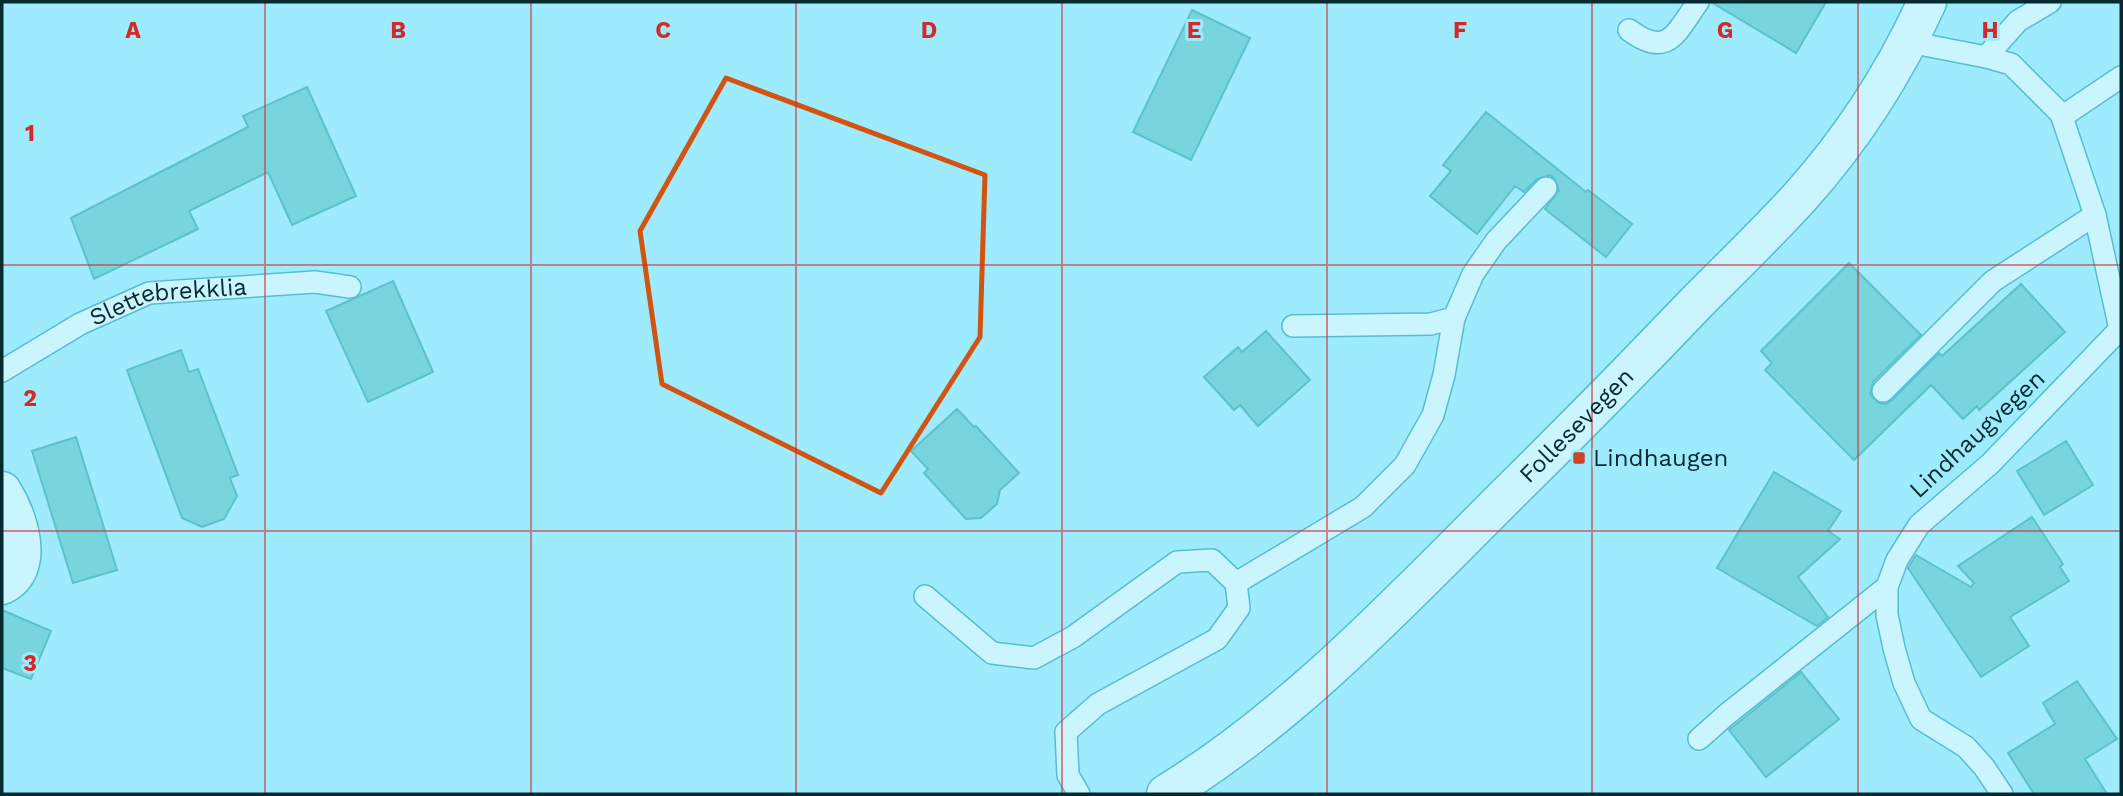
<svg xmlns="http://www.w3.org/2000/svg" width="2123" height="796" font-family="'Work Sans',sans-serif">
	<style>
		.building { fill: #4bbab9; stroke: #0b9190; stroke-width: 2 }
		.lines { fill: none; stroke-linecap: round; stroke-linejoin: round }
		.lane-casing { stroke: #00859b; stroke-width: 24 }
		.street-casing { stroke: #00859b; stroke-width: 41 }
		.secondary-casing { stroke: #00859b; stroke-width: 41 }
		.lane { stroke: #fff; stroke-width: 21 }
		.street { stroke: #fff; stroke-width: 38 }
		.secondary { stroke: #fff; stroke-width: 38 }
		.marked { fill: none; stroke: #d25410; stroke-width: 5; stroke-linejoin: round }
		.grid { fill: none; stroke: #d62828; stroke-width: 2; stroke-opacity: 0.55 }
		.poi-dot { fill: #cd4323; stroke: #9eebfd; stroke-width: 2.5 }
		.labels { text-anchor: middle; stroke-width: 6; stroke-linejoin: round; paint-order: stroke }
		.street-label { font-size: 24px; fill: #072930; stroke: #9eebfd }
		.poi-label { font-size: 24px; fill: #072930; stroke: #9eebfd; text-anchor: start }
		.grid-label { font-size: 23px; text-anchor: middle; font-weight: bold; fill: #d62828; stroke: #9eebfd; stroke-width: 6; stroke-linejoin: round; paint-order: stroke }
	</style>
	<rect width="100%" height="100%" fill="#9eebfd"/>
	<path class="building" d="M1711 2H1826L1796 53Z
		M1192 10 1250 38 1191 160 1133 132Z
		M307 87 356 196 292 225 268 172 189 211 198 229 94 279 71 218 248 127 243 116Z
		M1486 112 1586 192 1588 190 1632 224 1606 257 1545 209 1559 190 1555 179 1550 175 1537 179 1524 192 1515 186 1477 234 1430 196 1451 171 1443 165Z
		M1849 263 1921 335 1873 382 1870 394 1879 403 1886 404 1892 400 1939 353 1942 356 2021 284 2065 332 1979 410 1977 406 1963 419 1931 385 1854 460 1765 370 1772 363 1761 351Z
		M393 281 433 372 368 402 326 311Z
		M1266 331 1310 380 1258 426 1240 405 1234 410 1204 377 1238 347 1242 352Z
		M181 350 189 372 198 369 238 475 230 478 237 496 224 519 202 527 182 518 127 370Z
		M957 409 974 427 976 426 1019 473 1000 490 997 504 981 518 966 519 924 473 928 469 911 451Z
		M76 437 117 570 73 583 32 451Z
		M2066 441 2093 485 2044 515 2017 471Z
		M1774 472 1841 511 1828 531 1840 539 1798 577 1828 617 1817 626 1717 568Z
		M2032 517 2063 564 2060 567 2069 581 2010 617 2029 646 1981 677 1908 568 1916 555 1971 587 1974 583 1958 566Z
		M2 610 51 631 31 679 2 668Z
		M1801 672 1839 719 1766 777 1729 730Z
		M2077 681 2117 739 2085 759 2107 794H2034L2008 753 2055 724 2043 703Z"/>
	<g class="lines">
		<g class="lane-casing">
			<g id="lane">
				<path d="M1629 30C1668 59 1676 33 1698 2"/>
				<path d="M1909 42 1986 57 2011 64 2061 114 2095 215 2121 334"/>
				<path d="M1986 57 2018 21 2050 2"/>
				<path d="M2061 114H2066L2121 77"/>
				<path d="M1293 326 1431 324 1454 318"/>
				<path id="s1" d="M2 371 80 324 149 293 315 282 350 287"/>
				<path d="M1883 391 1993 281 2095 215"/>
				<path d="M1236 583 1363 507 1405 465 1433 415 1444 375 1454 318 1473 274 1496 241 1546 188"/>
				<path d="M925 596 992 653 1034 658 1073 637 1177 562 1212 560 1236 583 1239 608 1217 639 1098 704 1066 732 1068 775 1079 794"/>
				<path d="M1699 739 1726 715 1887 587"/>
				<path d="M2002 794 1984 767 1966 747 1921 719 1904 683 1894 648 1887 615V587L1897 560 1919 525 1990 464 2120 329"/>
			</g>
		</g>
		<g class="street-casing">
			<path id="street" d="M2 491C17 515 37 568 2 585"/>
		</g>
		<g class="secondary-casing">
			<g id="secondary">
				<path id="s2" d="M1166 794C1298 713 1406 595 1516 486 1578 425 1639 363 1699 300 1733 266 1768 232 1800 197 1852 139 1895 72 1927 2"/>
			</g>
		</g>
		<use href="#lane" class="lane"/>
		<use href="#street" class="street"/>
		<use href="#secondary" class="secondary"/>
	</g>
	<path d="M0 0H2123V796H0ZM726 78 985 175 980 337 881 493 662 384 640 231Z" fill="#9eebfd" fill-opacity=".55" fill-rule="evenodd"/>
	<path class="marked" d="M726 78 985 175 980 337 881 493 662 384 640 231Z"/>
	<path class="grid" d="M265 2V794M531 2V794M796 2V794M1062 2V794M1327 2V794M1592 2V794M1858 2V794M2 265H2121M2 531H2121"/>
	<rect class="poi-dot" x="1572" y="451" width="14" height="14" rx="3.5"/>
	<g class="labels">
		<g class="street-label">
			<text dy="8" stroke="none"><textPath href="#s1" startOffset="184">Slettebrekklia</textPath></text>
			<text dy="8" stroke="none"><textPath href="#s2" startOffset="553">Follesevegen</textPath></text>
			<text transform="translate(1977 434) rotate(-43)" y="8">Lindhaugvegen</text>
		</g>
		<g class="poi-label">
			<text x="1593" y="466">Lindhaugen</text>
		</g>
	</g>
	<g class="grid-label">
		<text x="133" y="38">A</text>
		<text x="398" y="38">B</text>
		<text x="663" y="38">C</text>
		<text x="929" y="38">D</text>
		<text x="1194" y="38">E</text>
		<text x="1460" y="38">F</text>
		<text x="1725" y="38">G</text>
		<text x="1990" y="38">H</text>
		<text x="30" y="141">1</text>
		<text x="30" y="406">2</text>
		<text x="30" y="671">3</text>
	</g>
	<rect width="2123" height="796" fill="none" stroke="#072930" stroke-width="7"/>
</svg>
